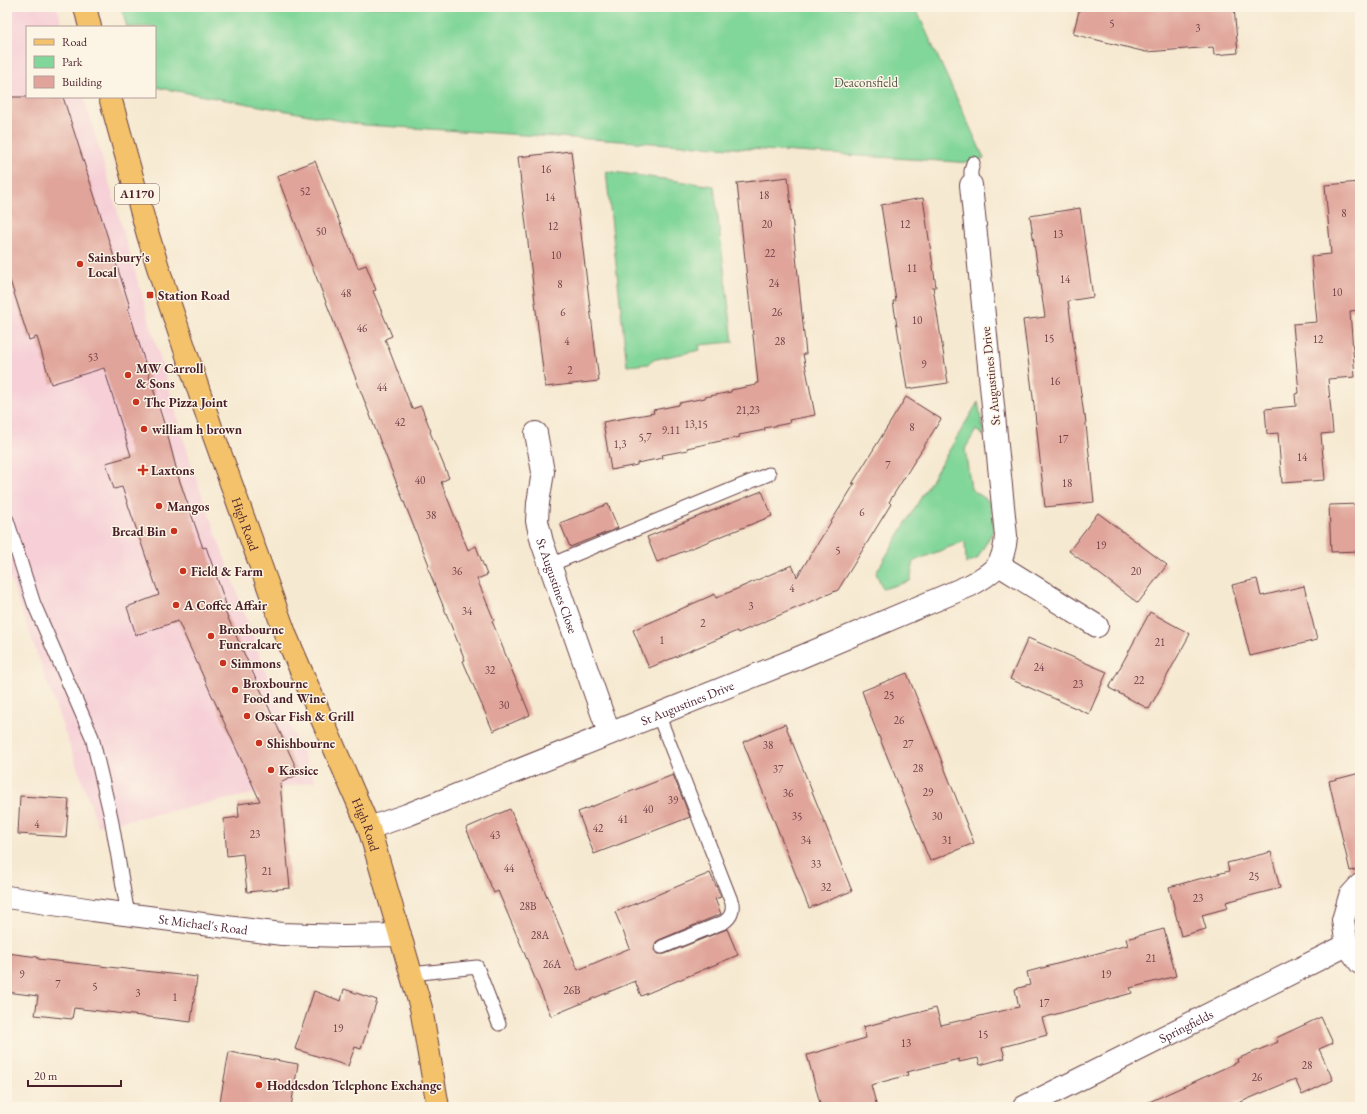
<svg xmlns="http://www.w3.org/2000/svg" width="1367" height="1114" font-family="'EB Garamond',serif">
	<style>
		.built { fill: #f6cfd7 }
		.green { fill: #81d699; stroke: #667a62 }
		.building { fill: #e0a49a }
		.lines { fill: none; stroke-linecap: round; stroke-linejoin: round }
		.lane-casing { stroke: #643d44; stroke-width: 15 }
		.street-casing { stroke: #643d44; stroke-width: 24 }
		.primary-casing { stroke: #643d44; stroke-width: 24 }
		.lane { stroke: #fff; stroke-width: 13 }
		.street { stroke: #fff; stroke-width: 22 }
		.primary { stroke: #f3c26a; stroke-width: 22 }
		.poi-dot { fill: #c8321e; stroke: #fcf5e5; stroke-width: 1.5 }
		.labels { text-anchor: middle; stroke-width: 3; stroke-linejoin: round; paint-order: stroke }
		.number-label { font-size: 11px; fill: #704047 }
		.shield { fill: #fcf5e5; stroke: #7f5f63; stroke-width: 1 }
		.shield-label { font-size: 12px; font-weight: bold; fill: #4a1f2b }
		.park-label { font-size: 13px; fill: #5a564c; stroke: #fcf5e5 }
		.poi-label { font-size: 13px; font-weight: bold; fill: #4a1f2b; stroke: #fcf5e5; text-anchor: start }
		.street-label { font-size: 13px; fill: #4a1f2b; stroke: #fcf5e5 }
	</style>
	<rect width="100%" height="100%" fill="#fcf5e5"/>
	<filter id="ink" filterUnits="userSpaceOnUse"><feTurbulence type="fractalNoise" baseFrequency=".025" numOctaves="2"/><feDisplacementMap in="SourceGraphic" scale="8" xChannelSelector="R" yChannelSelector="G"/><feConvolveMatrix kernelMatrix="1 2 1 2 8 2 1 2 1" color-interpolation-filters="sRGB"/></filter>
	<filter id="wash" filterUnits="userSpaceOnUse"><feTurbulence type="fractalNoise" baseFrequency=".012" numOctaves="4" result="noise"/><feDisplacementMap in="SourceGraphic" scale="16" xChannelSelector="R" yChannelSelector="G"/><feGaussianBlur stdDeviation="0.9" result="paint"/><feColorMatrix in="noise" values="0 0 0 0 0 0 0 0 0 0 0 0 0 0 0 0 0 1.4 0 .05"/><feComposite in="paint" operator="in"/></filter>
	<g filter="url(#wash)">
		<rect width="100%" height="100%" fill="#f6e9d1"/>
		<path class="built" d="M7 7H57L63 27H27V97H84L192 467 264 668 315 781 98 826 7 569Z"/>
		<path class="green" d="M121 7H915L984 158 973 163 364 125 155 87V27H127Z
			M606 171 714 186 733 342 699 345 700 350 652 360 648 364 627 366Z
			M978 402 984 436 976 430 965 449 971 489 989 501 993 517V531L977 559 966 563 965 541 914 561 910 581 883 589 876 573Z"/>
		<g id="blocks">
			<path class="building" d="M1080 7H1234L1238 53 1214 55 1213 47 1146 52 1073 34Z
				M7 97H63L130 307 128 308 167 433 179 479 203 548 206 547 226 604 222 605 299 774 280 783 290 888 247 892 243 854 227 856 224 819 239 817 238 804 260 801 178 621 136 635 127 607 159 595 122 487 114 489 106 463 131 456 104 368 51 384 37 337 29 340 7 271Z
				M571 151 599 381 545 387 518 157Z
				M315 161 358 268 366 265 376 290 373 291 392 336 385 339 412 409 421 406 431 431 430 432 449 478 441 482 468 550 476 546 487 575 477 579 494 620 492 621 530 715 493 731 463 661 465 660 427 566 429 565 391 469 277 176Z
				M788 177 806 354H803L815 415 789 420 790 423 764 428 765 430 739 435 740 437 687 448 688 450 662 455 663 458 637 463V465L611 470 603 422 654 413 653 410 679 405V403L705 398V397L731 392V390L756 385V383H758L737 183Z
				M1360 182V241L1357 242 1360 274V310L1350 311 1355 377 1328 379 1333 433 1321 434 1325 480 1282 483 1278 433 1267 434 1265 409 1296 406 1295 394 1299 393 1293 324 1317 322 1311 256 1331 254 1325 185Z
				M923 198 936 287H933L948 383 907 389 893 301H896L881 205Z
				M1080 208 1093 297 1068 301 1084 415H1085L1094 502 1045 507 1035 413 1023 320 1045 317 1030 216Z
				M906 397 941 419 889 502 891 504 838 590 738 633 737 631 649 668 633 630 715 594 716 598 792 565 797 577 855 483 852 484Z
				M762 491 772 516 657 562 647 537Z
				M608 504 618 528 570 547 560 523Z
				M1360 504V551L1331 552 1329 505Z
				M1098 513 1167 565 1138 603 1069 551Z
				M1257 579 1261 596 1304 586 1317 640 1250 656 1232 585Z
				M1150 612 1190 634 1149 709 1109 688Z
				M1028 638 1107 672 1089 714 1010 679Z
				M907 673 974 843 930 861 873 722 862 691Z
				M785 724 852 891 809 908 743 742Z
				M1360 773V869L1350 871 1329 781Z
				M673 775 690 817 594 854 578 812Z
				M20 796 69 799 66 837 18 834Z
				M510 809 578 970 630 948 615 912 710 873 721 897 715 899 721 914 659 940 656 942 654 950 657 954H665L727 929 738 955 641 996 635 981 551 1016 498 891 494 893 466 828Z
				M1271 852 1280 888 1226 902 1228 908 1202 915 1206 929 1181 936 1169 887 1229 871 1227 863Z
				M1164 929 1176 976 1130 988 1132 993 1042 1018 1047 1035 1002 1047 1005 1058 980 1065 978 1058 959 1062V1059L907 1072 908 1075 871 1085 877 1107H821L807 1055 866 1038 863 1027 936 1008 941 1025 1019 1007 1015 989 1030 985 1027 972 1128 945 1126 939Z
				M7 953 38 957V959L197 977 191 1022 74 1008 72 1019 35 1015 38 996 7 992Z
				M344 989 377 1000 361 1049 355 1047 348 1066 295 1049 314 991 341 1001Z
				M1321 1017 1333 1043 1319 1049 1333 1080 1302 1095 1295 1079 1229 1107H1138L1238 1062 1237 1059 1278 1042 1276 1038Z
				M229 1052 298 1064 291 1107H219Z"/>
		</g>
	</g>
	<g filter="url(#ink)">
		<use href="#blocks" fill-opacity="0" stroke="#643d44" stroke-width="1"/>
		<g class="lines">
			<g class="lane-casing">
				<path id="lane" d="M971 185V171L973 163
					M7 520 34 604 92 737 111 817 128 915
					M550 565 769 474
					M658 714 732 903C733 912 731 917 724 922L662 947
					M411 974 477 967 499 1024"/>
			</g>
			<g class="street-casing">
				<g id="street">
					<path id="s1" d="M536 433 543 472 538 503 537 521 542 542 609 733"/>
					<path d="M999 565 1097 626"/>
					<path id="s2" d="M369 828 407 815 796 659 971 585C995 571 1004 565 1006 536L971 185"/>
					<path d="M1360 885 1350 896 1343 920 1347 945 1360 963"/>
					<path id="s3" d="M7 897 93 910 282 934 343 936 400 935"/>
					<path id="s4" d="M1024 1107 1347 945"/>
				</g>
			</g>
			<g class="primary-casing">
				<g id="primary">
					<path d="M85 7 90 27"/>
					<path id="s5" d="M110 97 148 235 165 290 214 436 286 636 369 828 421 1008 438 1107"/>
				</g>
			</g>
			<use href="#lane" class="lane"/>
			<use href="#street" class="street"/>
			<use href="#primary" class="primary"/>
		</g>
	</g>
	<g class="poi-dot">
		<circle cx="80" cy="264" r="4"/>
		<rect x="146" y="291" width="8" height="8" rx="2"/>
		<circle cx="128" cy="375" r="4"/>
		<circle cx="136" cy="402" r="4"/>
		<circle cx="144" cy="429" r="4"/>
		<path d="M141 464h4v4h4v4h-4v4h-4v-4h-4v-4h4z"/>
		<circle cx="159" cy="506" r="4"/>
		<circle cx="174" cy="531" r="4"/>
		<circle cx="183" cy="571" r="4"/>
		<circle cx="176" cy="605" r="4"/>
		<circle cx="211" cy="636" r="4"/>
		<circle cx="223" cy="663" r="4"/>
		<circle cx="235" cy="690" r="4"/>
		<circle cx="247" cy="716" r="4"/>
		<circle cx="259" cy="743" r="4"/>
		<circle cx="271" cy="770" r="4"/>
		<circle cx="259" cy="1085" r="4"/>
	</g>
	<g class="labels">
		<g class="number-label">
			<text x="1112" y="27">5</text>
			<text x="1198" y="32">3</text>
			<text x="546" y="173">16</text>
			<text x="305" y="195">52</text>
			<text x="764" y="199">18</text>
			<text x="550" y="201">14</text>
			<text x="1344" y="217">8</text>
			<text x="767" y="228">20</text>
			<text x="905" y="228">12</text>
			<text x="553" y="230">12</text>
			<text x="321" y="235">50</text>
			<text x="1058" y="238">13</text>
			<text x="770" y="257">22</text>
			<text x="556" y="259">10</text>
			<text x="912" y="272">11</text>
			<text x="1065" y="283">14</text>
			<text x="774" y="287">24</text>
			<text x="560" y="288">8</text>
			<text x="1337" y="296">10</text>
			<text x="346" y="297">48</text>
			<text x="563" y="316">6</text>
			<text x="777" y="316">26</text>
			<text x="917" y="324">10</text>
			<text x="362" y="332">46</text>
			<text x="1049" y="342">15</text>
			<text x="1318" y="343">12</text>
			<text x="567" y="345">4</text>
			<text x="780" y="345">28</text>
			<text x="93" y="361">53</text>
			<text x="924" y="368">9</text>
			<text x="570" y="374">2</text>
			<text x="1055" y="385">16</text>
			<text x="382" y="391">44</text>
			<text x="748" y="414">21,23</text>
			<text x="400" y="426">42</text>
			<text x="696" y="428">13,15</text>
			<text x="912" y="431">8</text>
			<text x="671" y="434">9.11</text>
			<text x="645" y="441">5,7</text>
			<text x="1063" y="443">17</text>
			<text x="620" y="448">1,3</text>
			<text x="1302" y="461">14</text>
			<text x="888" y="469">7</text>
			<text x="420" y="484">40</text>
			<text x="1067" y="487">18</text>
			<text x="862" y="516">6</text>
			<text x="431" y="519">38</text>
			<text x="1101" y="549">19</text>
			<text x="838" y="554">5</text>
			<text x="457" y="575">36</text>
			<text x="1136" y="575">20</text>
			<text x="792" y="592">4</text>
			<text x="751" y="610">3</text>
			<text x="467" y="615">34</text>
			<text x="703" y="627">2</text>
			<text x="662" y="644">1</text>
			<text x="1160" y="646">21</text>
			<text x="1039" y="671">24</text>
			<text x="490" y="674">32</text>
			<text x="1139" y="684">22</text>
			<text x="1078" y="688">23</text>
			<text x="889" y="699">25</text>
			<text x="504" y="709">30</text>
			<text x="899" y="724">26</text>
			<text x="908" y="748">27</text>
			<text x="768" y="749">38</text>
			<text x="918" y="772">28</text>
			<text x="778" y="773">37</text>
			<text x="928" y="796">29</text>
			<text x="788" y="797">36</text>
			<text x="673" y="804">39</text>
			<text x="648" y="813">40</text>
			<text x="797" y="820">35</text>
			<text x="937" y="820">30</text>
			<text x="623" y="823">41</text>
			<text x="37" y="828">4</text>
			<text x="598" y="832">42</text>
			<text x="255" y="838">23</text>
			<text x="495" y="839">43</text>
			<text x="806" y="844">34</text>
			<text x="947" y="844">31</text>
			<text x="816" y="868">33</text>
			<text x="509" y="872">44</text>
			<text x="267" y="875">21</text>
			<text x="1254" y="880">25</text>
			<text x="826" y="891">32</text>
			<text x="1198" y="902">23</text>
			<text x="528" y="910">28B</text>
			<text x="540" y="939">28A</text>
			<text x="1151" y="962">21</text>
			<text x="552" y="968">26A</text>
			<text x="22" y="978">9</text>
			<text x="1106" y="978">19</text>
			<text x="58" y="988">7</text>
			<text x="95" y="990">5</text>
			<text x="572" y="994">26B</text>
			<text x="138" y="997">3</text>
			<text x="175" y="1001">1</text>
			<text x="1044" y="1007">17</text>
			<text x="338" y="1032">19</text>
			<text x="983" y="1038">15</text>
			<text x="906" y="1047">13</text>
			<text x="1307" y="1069">28</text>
			<text x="1257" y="1081">26</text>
		</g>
		<rect class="shield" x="115" y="184" width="44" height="20" rx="3"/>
		<g class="shield-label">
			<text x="137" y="198">A1170</text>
		</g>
		<g class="park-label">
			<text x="866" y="87">Deaconsfield</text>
		</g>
		<g class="poi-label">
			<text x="88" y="262">Sainsbury's<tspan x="88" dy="15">Local</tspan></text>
			<text x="158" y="300">Station Road</text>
			<text x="136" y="373">MW Carroll<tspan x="136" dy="15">&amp; Sons</tspan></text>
			<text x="144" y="407">The Pizza Joint</text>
			<text x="152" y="434">william h brown</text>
			<text x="151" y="475">Laxtons</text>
			<text x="167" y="511">Mangos</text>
			<text x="166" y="536" text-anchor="end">Bread Bin</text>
			<text x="191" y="576">Field &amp; Farm</text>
			<text x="184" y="610">A Coffee Affair</text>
			<text x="219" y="634">Broxbourne<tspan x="219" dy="15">Funeralcare</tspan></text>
			<text x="231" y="668">Simmons</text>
			<text x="243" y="688">Broxbourne<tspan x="243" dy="15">Food and Wine</tspan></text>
			<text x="255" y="721">Oscar Fish &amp; Grill</text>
			<text x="267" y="748">Shishbourne</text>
			<text x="279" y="775">Kassice</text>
			<text x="267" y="1090">Hoddesdon Telephone Exchange</text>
		</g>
		<g class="street-label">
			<text transform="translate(990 376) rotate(-96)" y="5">St Augustines Drive</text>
			<text dy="5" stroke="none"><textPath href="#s5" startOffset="448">High Road</textPath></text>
			<text dy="5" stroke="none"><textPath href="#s1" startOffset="157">St Augustines Close</textPath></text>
			<text dy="5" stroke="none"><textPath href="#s2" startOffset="342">St Augustines Drive</textPath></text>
			<text dy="5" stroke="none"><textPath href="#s5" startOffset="772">High Road</textPath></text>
			<text dy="5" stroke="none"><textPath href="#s3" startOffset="198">St Michael's Road</textPath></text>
			<text dy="5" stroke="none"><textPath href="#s4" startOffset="181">Springfields</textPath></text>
		</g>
	</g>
	<rect width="1367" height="1114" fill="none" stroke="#fcf5e5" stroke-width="24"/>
	<rect x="26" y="26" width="130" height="72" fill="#fcf5e5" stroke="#b59f9b"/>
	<rect x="34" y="39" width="20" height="6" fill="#f3c26a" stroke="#b59f9b"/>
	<text x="62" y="46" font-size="12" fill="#4a1f2b">Road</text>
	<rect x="34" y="56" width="20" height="12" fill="#81d699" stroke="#b59f9b"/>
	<text x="62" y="66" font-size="12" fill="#4a1f2b">Park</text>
	<rect x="34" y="76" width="20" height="12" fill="#e0a49a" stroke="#b59f9b"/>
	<text x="62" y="86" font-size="12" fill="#4a1f2b">Building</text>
	<path d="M28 1080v6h93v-6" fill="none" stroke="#4a1f2b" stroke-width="2"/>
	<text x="34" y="1080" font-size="12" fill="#4a1f2b" stroke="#fcf5e5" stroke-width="3" paint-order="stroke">20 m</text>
</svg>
